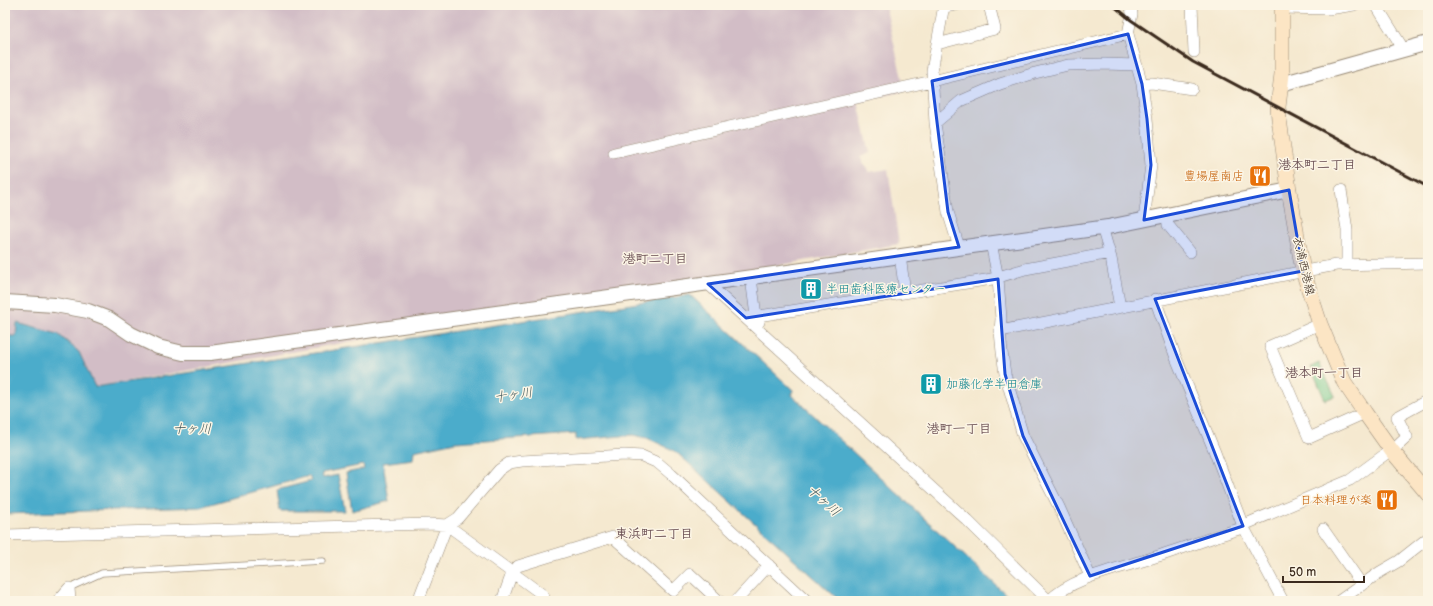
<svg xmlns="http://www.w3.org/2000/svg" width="1433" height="606" font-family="'Balsamiq Sans','Klee One',sans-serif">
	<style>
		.industrial { fill: #d2bdc6 }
		.green { fill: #75c789; stroke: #587854 }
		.water { fill: #4caccb; stroke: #446b74 }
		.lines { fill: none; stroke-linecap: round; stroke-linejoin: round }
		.service-casing { stroke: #988a77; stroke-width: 7 }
		.minor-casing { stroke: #988a77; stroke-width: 12 }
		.tertiary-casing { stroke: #988a77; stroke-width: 16 }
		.secondary-casing { stroke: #988a77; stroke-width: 16 }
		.service { stroke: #fff; stroke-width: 5.5 }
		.minor { stroke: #fff; stroke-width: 11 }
		.tertiary { stroke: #fff; stroke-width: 14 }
		.secondary { stroke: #fce5c4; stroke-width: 15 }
		.rail { stroke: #3b2a1e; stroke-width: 3 }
		.marked { fill: #1d4ed8; fill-opacity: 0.2; stroke: #1d4ed8; stroke-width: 3; stroke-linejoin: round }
		.labels { text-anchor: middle; stroke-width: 3; stroke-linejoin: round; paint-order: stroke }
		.food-label { font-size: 12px; fill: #c56008; stroke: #fcf5e5; text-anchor: end }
		.street-label { font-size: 12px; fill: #3b2a1e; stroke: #fcf5e5 }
		.culture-label { font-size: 12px; fill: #0d838f; stroke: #fcf5e5; text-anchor: start }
		.neighbourhood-label { font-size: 13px; font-weight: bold; fill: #6d5256; stroke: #fcf5e5 }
		.water-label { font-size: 13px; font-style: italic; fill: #41585b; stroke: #fcf5e5 }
	</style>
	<rect width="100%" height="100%" fill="#fcf5e5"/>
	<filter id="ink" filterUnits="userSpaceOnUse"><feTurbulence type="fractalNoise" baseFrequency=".025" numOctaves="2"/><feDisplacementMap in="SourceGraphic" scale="8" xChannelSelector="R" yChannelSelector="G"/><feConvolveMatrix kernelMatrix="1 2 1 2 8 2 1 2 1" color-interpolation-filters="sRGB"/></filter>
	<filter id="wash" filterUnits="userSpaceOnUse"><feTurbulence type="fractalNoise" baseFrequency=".012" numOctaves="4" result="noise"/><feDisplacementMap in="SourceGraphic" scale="16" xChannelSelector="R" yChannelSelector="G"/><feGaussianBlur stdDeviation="0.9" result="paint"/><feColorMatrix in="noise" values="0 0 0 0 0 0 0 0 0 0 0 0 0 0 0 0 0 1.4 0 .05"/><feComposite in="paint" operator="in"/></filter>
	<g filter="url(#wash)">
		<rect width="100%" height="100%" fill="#f5e9d0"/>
		<path class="industrial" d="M5 5H885L905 91 858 102 870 153 860 157 869 172 888 169 899 244 94 387 79 352 17 324 16 336H5Z"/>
		<path class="green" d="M1319 363 1335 396 1325 400 1311 367Z"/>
		<path class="water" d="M690 295 793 390 792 395 1013 601H840L675 451 647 438 633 435 576 440V434L455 442 414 451 413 459 383 463 389 501 352 511 346 473 364 469 363 465 322 473 323 478 338 475 345 511H280L277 490 311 481 309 476 200 507 5 514V336H16L17 323 58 334 79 352 95 387Z"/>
	</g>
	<g filter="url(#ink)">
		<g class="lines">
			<g class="service-casing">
				<path id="service" d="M69 588 102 573 323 561"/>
			</g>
			<g class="minor-casing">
				<path id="minor" d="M944 5 932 71 935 123 948 212 959 247
					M1131 5 1132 14 1128 34 1142 84 1147 119 1151 165 1144 220
					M1192 5 1194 52
					M1376 5 1404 50
					M944 7 956 5
					M1282 8 1329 9 1354 5
					M937 44 995 29 989 5
					M1142 84 1152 83 1192 89
					M935 123 961 101 1000 84 1035 73 1068 65 1104 64 1137 65
					M614 153 932 81 1128 34
					M1341 190 1347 230V264
					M1167 215 1168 225 1190 252
					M1102 227 1111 258 1120 307
					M991 243 998 278 1001 319 1000 331 1002 352 1005 374 1023 436 1059 507 1090 576
					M900 256 905 292
					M751 278 756 316 759 322
					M708 284 967 520 1049 601
					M1155 299 1176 358 1214 450 1243 526 1283 601
					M746 318 992 279 1025 269 1110 253
					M1320 324 1270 346 1309 438 1365 413
					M1000 331 1336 265 1428 263
					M1392 451 1407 437 1397 417 1428 400
					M1323 529 1362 585
					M5 535 430 524 447 525 543 595 545 601
					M58 601 69 588 70 601
					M418 601 447 525 458 518 499 470 509 463 522 461 624 455 642 456 658 463 671 474 807 601
					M502 601 512 573 518 566 613 537 673 591 690 574 719 601
					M736 601 769 565
					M1049 601C1072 577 1121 568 1152 558 1181 549 1210 538 1239 529L1246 524 1350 480 1391 450
					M1339 601 1380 572 1399 561 1428 538"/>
			</g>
			<g class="tertiary-casing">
				<path id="tertiary" d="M1281 84 1428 43
					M5 302 55 305 88 311 109 319 131 334 158 347 183 353H210L1108 227 1289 190"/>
			</g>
			<g class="secondary-casing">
				<path id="secondary" d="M1282 5V74L1278 107 1279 119 1289 190 1303 271 1320 324 1344 382 1365 413 1392 451 1428 494"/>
			</g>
			<use href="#service" class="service"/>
			<use href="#minor" class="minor"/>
			<use href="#tertiary" class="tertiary"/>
			<use href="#secondary" class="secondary"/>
			<path class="rail" d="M1113 5 1131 20 1193 62 1428 187"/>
		</g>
	</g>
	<path class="marked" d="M1128 34 1142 84 1147 119 1151 165 1144 220 1289 190 1303 271 1155 299 1243 526 1090 576 1023 436 1005 374 998 279 746 318 708 284 959 247 948 212 932 81Z"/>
	<defs>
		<g id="restaurant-square" transform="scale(1.15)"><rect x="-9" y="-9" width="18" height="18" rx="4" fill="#e8710a" stroke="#fcf5e5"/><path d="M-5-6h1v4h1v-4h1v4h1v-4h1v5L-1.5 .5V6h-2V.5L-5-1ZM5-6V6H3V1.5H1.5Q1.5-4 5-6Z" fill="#fff"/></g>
		<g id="building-square" transform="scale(1.15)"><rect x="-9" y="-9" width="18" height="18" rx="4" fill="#0f9aa8" stroke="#fcf5e5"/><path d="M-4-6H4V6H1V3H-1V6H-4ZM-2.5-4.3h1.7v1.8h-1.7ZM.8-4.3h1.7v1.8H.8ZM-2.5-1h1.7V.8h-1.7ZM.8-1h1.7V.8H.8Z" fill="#fff"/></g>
	</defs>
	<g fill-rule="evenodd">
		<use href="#restaurant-square" x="1260" y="176"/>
		<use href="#building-square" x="811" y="289"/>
		<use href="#building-square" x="931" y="384"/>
		<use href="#restaurant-square" x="1387" y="500"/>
	</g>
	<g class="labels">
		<g class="food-label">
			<text x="1244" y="180">豊場屋南店</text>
			<text x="1372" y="504">日本料理が楽</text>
		</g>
		<g class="street-label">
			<text transform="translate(1304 266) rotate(77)" y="4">衣浦西港線</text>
		</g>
		<g class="culture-label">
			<text x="826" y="293">半田歯科医療センター</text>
			<text x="946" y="388">加藤化学半田倉庫</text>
		</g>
		<g class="neighbourhood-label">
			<text x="1317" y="169">港本町二丁目</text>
			<text x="655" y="263">港町二丁目</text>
			<text x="1324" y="377">港本町一丁目</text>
			<text x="959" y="433">港町一丁目</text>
			<text x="654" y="538">東浜町二丁目</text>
		</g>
		<g class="water-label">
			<text transform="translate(513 394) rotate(-8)" y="5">十ヶ川</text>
			<text x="192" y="433">十ヶ川</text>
			<text transform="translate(824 500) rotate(42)" y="5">十ヶ川</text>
		</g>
	</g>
	<rect width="1433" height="606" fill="none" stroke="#fcf5e5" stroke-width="20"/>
	<path d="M1283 576v6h81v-6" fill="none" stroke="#3b2a1e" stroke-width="2"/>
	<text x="1289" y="576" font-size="12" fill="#3b2a1e" stroke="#fcf5e5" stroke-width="3" paint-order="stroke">50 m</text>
</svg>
